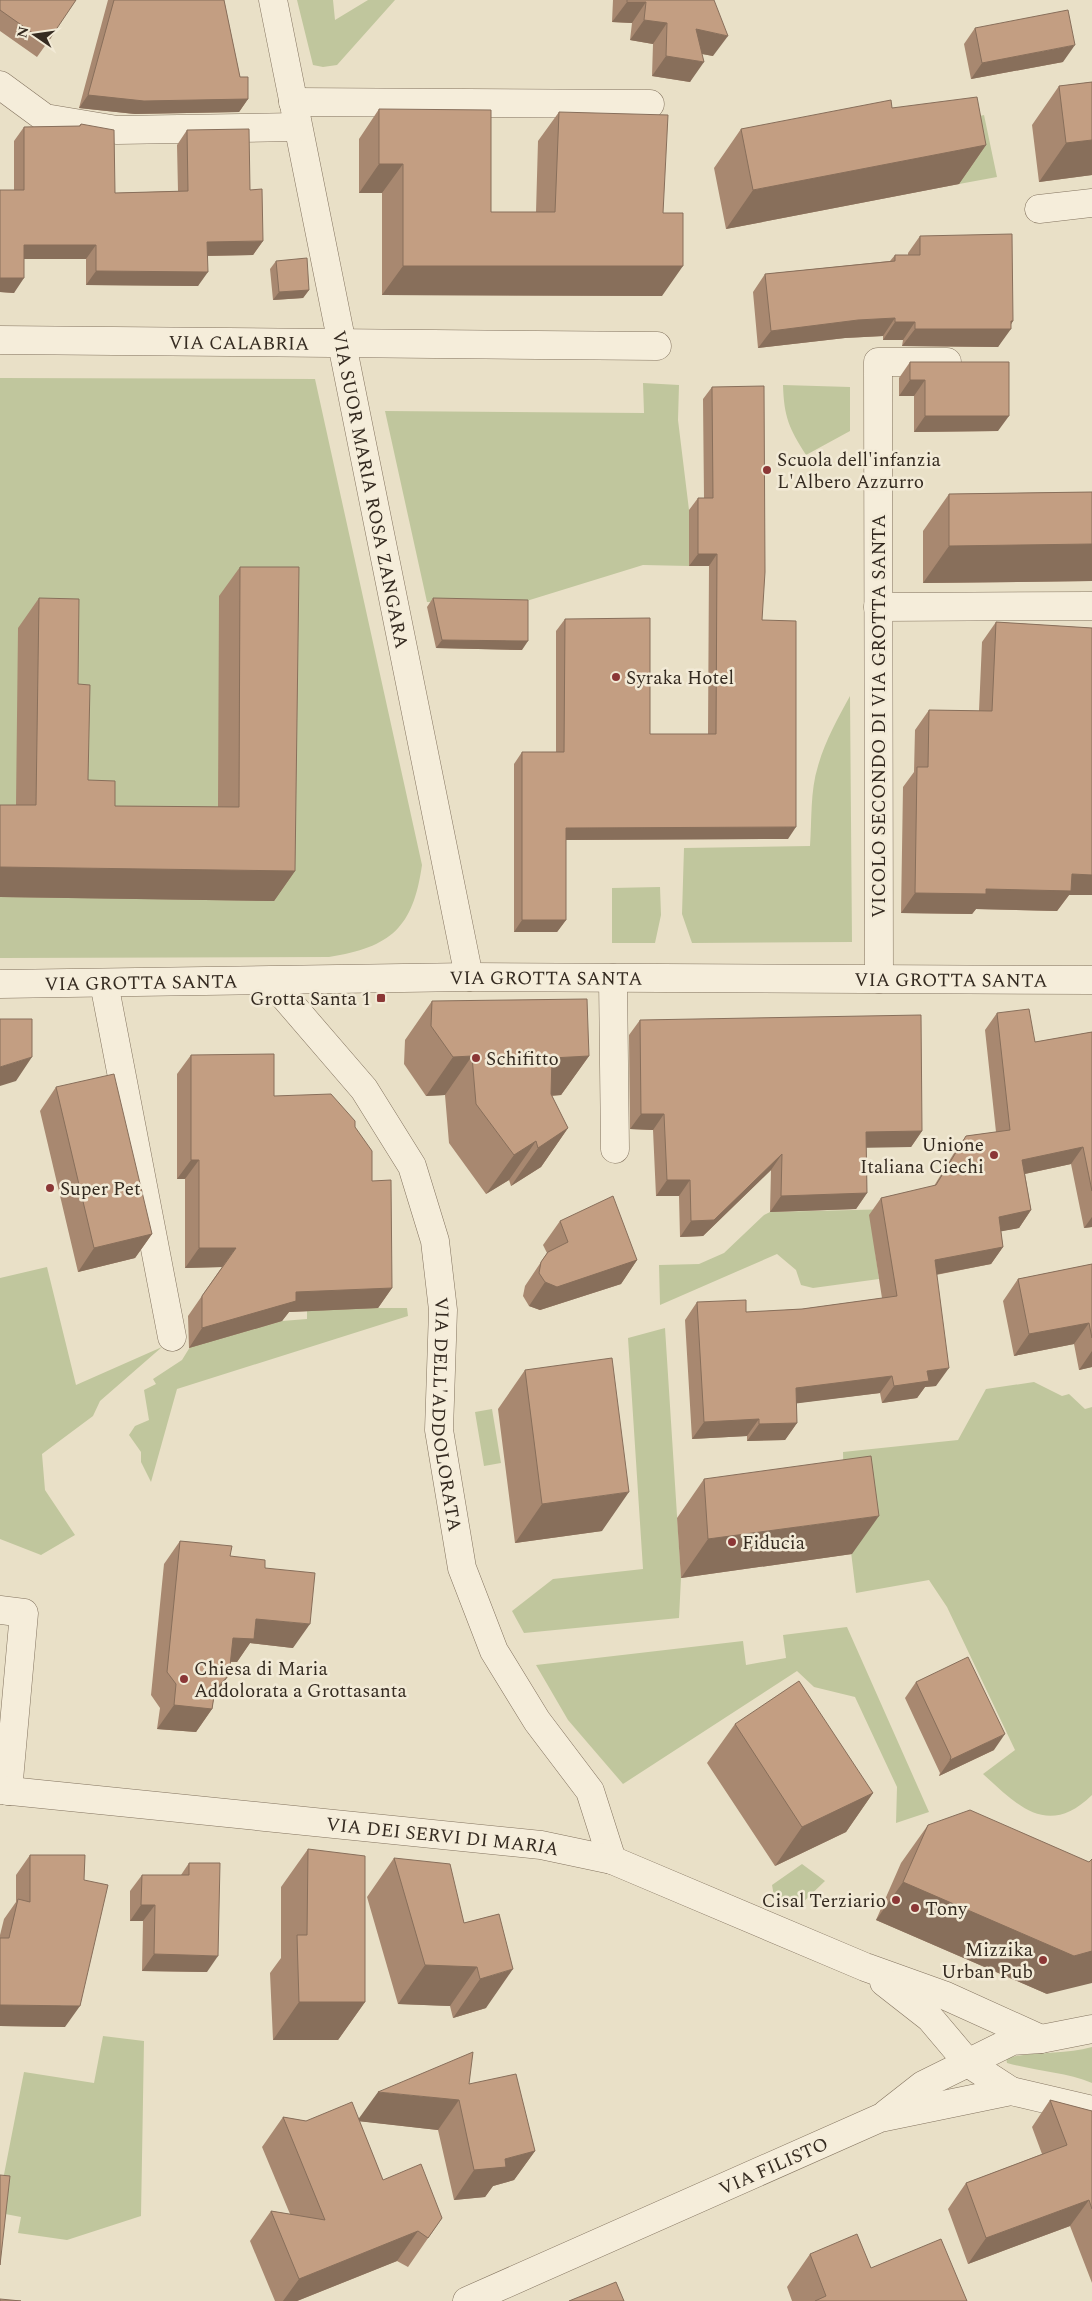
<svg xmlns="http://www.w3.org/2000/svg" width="1092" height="2301" font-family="Spectral,serif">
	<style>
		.green { fill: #c0c69d }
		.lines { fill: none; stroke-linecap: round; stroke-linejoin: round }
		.minor-casing { stroke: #83735f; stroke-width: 29 }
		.tertiary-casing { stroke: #83735f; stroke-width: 29 }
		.minor { stroke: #f5edda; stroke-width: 28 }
		.tertiary { stroke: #f5edda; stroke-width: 28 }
		.wall { fill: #a88870 }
		.shaded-wall { fill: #886f5b }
		.building { fill: #c39e82; stroke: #886f5b }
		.poi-dot { fill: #8b3736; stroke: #f2ead6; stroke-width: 2 }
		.labels { text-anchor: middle; stroke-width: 5; stroke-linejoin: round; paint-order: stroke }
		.street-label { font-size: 19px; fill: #352b21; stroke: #f2ead6 }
		.poi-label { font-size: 19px; fill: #352b21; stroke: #f2ead6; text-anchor: start }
	</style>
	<rect width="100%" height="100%" fill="#e9e0c7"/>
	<path class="green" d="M297 0H333L335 20 368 0H395L337 65 323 67 313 65Z
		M984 115 997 177 959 184 948 123Z
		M0 378 315 379 422 865C413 928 391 947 329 957L0 958Z
		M643 383 679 385 678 420 689 510V566L643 565 520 603 427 602 385 411 644 413Z
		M783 385 850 387V431L806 455C789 428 784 417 783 385Z
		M850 696 852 942 692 943 682 914 684 848 810 846C812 820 810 791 818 766 825 741 838 718 850 696Z
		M660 887 661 915 655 943H612V888Z
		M895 1209 902 1248 875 1251 879 1279 813 1288 801 1285 796 1270 777 1254 660 1305 659 1265 699 1264 724 1253 764 1215 770 1212Z
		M47 1267 76 1385 162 1347 100 1401 93 1416 42 1454 45 1490 75 1535 41 1555 0 1539V1278Z
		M354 1308H407L408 1316 177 1389 151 1482 141 1462V1452L129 1435 135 1426 149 1420 144 1390 156 1384 153 1379 182 1360 190 1347 282 1321 307 1319V1311Z
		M665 1328 681 1578 679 1618 524 1633 512 1611 553 1579 643 1569 628 1338Z
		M1034 1382 1062 1396 1069 1394 1085 1409 1092 1407V1795C1048 1838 1018 1806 983 1774L1015 1750 947 1607 929 1580 856 1593 844 1494 843 1452 958 1440 986 1389Z
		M492 1409 501 1463 484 1466 475 1412Z
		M847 1627 929 1812 896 1823 897 1787 855 1697 814 1687 797 1671 623 1784 568 1720 536 1665 743 1641 746 1665 786 1658 783 1635Z
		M802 1864 825 1881 796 1909 774 1896 772 1885Z
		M103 2036 144 2041 141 2216 67 2240 18 2233 21 2217 0 2213V2195L24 2072 94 2083Z
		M1092 2047V2083C1065 2072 1035 2071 1007 2063L1006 2058C1035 2051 1064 2055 1092 2047Z"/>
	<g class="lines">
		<g class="minor-casing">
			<g id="minor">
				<path id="s1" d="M273 0 469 977"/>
				<path d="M0 85 45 118 117 130 297 127"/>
				<path d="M293 102 650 104"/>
				<path d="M1039 209 1092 203"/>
				<path id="s2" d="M0 340 657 346"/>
				<path d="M878 607 1092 606"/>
				<path d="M613 978 615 1149"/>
				<path d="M879 979 878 362H947"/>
				<path d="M104 983 172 1337"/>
				<path d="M0 1610 24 1613 8 1791"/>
			</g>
		</g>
		<g class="tertiary-casing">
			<g id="tertiary">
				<path id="s3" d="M271 981 364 1089 412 1166 435 1241 443 1310 439 1430 462 1568 494 1651 537 1721 590 1791 612 1860"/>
				<path id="s4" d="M0 984 469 977 1092 980"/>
				<path id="s5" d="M0 1790 541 1845 612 1860 865 1967 946 1996 1041 2039"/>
				<path d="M884 1982 930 2018 968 2063 1011 2091"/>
				<path d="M886 2114 923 2085 1012 2041 1041 2039 1092 2029"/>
				<path id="s6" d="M467 2301 880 2118 1011 2091 1092 2110"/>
			</g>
		</g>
		<use href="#minor" class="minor"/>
		<use href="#tertiary" class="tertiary"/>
	</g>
	<path class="wall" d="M0 0 47 43 37 57 0 31Z
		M108 0H224L240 77 248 99 239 112 135 114 79 108Z
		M613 0H714L713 56 702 54 690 82 652 76 653 44 630 40 632 23 612 22Z
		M975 28 1063 62 971 79 964 44Z
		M1092 82V175L1039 182 1032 125 1059 86Z
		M892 108 986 145 959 184 726 229 714 168 741 129Z
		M379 109 491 212H536L538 141 559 112 663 213 662 296 382 295V193H359V139Z
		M81 124 115 193 178 191 177 145 187 130 250 190 263 241 253 255 208 256 198 286 86 285V259H24L14 293 0 292V190H14V141L24 127 79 126Z
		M920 236 1013 321 998 347 902 346 903 340H883V336L845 338 758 348 753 292 765 274 890 261 895 255H908V253Z
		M276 261 309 290 303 298 273 300 270 269Z
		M910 362 998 431 914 432V396H899V378Z
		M712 387 762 620 788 839 566 840V920L557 932H514V764L522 752H556V631L565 619 650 734H708L709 566H689V510L698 498H704L703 399Z
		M1092 492V581L923 583V531L949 494Z
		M240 567 295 871 274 901 0 897V805H16L18 628 39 598 78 684 88 780 115 806 218 807 219 596Z
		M433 598 522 650 436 648 427 607Z
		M996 622 1092 628V895H1069L1057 911 976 909 972 914 901 913 903 787 914 772 915 730 929 710 979 711 982 642Z
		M432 1001 589 1056 561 1095 552 1096 568 1128 541 1167 511 1186 509 1180 486 1194 449 1143 445 1095 426 1096 404 1064 405 1040Z
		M997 1013 1035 1042 1092 1032V1227L1084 1228 1071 1164 1025 1174 1031 1210 1019 1228 1001 1231 1003 1247 991 1264 936 1275V1386L925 1387 917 1398 882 1403 880 1393 796 1403 797 1423 785 1440 747 1441V1436L692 1439 685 1320 697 1302 746 1312 802 1309 882 1298 869 1215 881 1198 934 1186 954 1153 966 1136 996 1132 985 1030Z
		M640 1020 922 1131 911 1147H866L867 1193 856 1209 770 1212 771 1170 703 1236 680 1237 679 1196H656L653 1130 630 1129 629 1035Z
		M191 1055 274 1096 355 1127 372 1181 392 1288 378 1308 289 1312 282 1321 189 1348 188 1316 222 1267 185 1268V1179H177V1074Z
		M56 1087 152 1234 135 1258 78 1272 40 1111Z
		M560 1221 637 1260 621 1284 540 1310 529 1306 523 1296 525 1286 547 1253 543 1245Z
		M1092 1264V1367L1079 1370 1074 1344 1014 1356 1003 1301 1018 1279Z
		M525 1370 602 1531 515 1543 498 1409Z
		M704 1479 852 1554 681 1578 677 1518Z
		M180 1541 265 1568 293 1648 250 1643 237 1662H231L214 1697 212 1709 196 1732 157 1729 160 1708 151 1695 164 1564Z
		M916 1682 994 1750 939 1776 940 1773 905 1698Z
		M735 1724 873 1793 846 1832 775 1866 707 1763Z
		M928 1825 1047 1994 876 1920 901 1863Z
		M308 1849 365 2002 338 2040H273L270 1973 281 1958V1887Z
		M30 1855 65 2027 0 2026V1935L4 1919 16 1902V1875Z
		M394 1858 464 1923 499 1914 486 2008 453 2018 450 2006 398 2004 367 1897Z
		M189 1863 207 1972 142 1971 143 1921H130V1891L142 1875H181Z
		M469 2084 535 2151 514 2180 493 2186 485 2197 454 2200 438 2130 359 2121 383 2180 442 2218 408 2267 397 2261 297 2301H275L250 2241 271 2211 290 2214 262 2147 283 2117 306 2121 358 2120Z
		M1050 2100 1092 2111V2283L1070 2226 968 2264 948 2209 966 2183 1042 2154 1032 2127Z
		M810 2254 871 2268 967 2301H792L787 2287Z"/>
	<path class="shaded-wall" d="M627 2H646L632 23 612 22Z
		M644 20 667 23 653 44 630 40Z
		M696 29 728 36 713 56 682 50Z
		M1075 45 1063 62 971 79 982 63Z
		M666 56 704 62 690 82 652 76Z
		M88 95 248 99 239 112 135 114 79 108Z
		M1092 140V175L1039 182 1066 143Z
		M986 145 959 184 726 229 753 190Z
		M379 164H403L382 193H359Z
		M263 241 253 255 197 256 207 242Z
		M24 245H96L86 259H14Z
		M403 266H683L662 296 382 295Z
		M96 271 208 272 198 286 86 285Z
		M0 278H24L14 293 0 292Z
		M309 290 303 298 273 300 279 292Z
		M895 318 883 336 845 338 758 348 771 331 858 320Z
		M1013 321 1007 329H1011L998 347 902 346 915 329Z
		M895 322H915L903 340H883Z
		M910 380H925L914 396H899Z
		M925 416H1009L998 431 914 432Z
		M1092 544V581L923 583 949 546Z
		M698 554H717L709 566H689Z
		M442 640 528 641 522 650 436 648Z
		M796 827 788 839 558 840 566 828Z
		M0 867 295 871 274 901 0 897Z
		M1072 874 1092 875V895H1069L1057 911 976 909 972 914 901 913 915 893 986 889Z
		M522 920H566L557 932H514Z
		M472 1056 445 1095 426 1096 453 1057Z
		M589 1056 561 1095 525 1097 552 1058Z
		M32 1057 16 1081 0 1086V1067Z
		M641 1114H664L653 1130 630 1129Z
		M568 1128 541 1167 511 1186 538 1148Z
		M922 1131 911 1147 855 1148 866 1132Z
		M536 1141 509 1180 486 1194 514 1155Z
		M1083 1147 1071 1164 1010 1177 1022 1160Z
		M782 1154 771 1170 703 1236 680 1237 691 1221Z
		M191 1160H199L185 1179H177Z
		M667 1180H690L679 1196H656Z
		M867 1193 856 1209 770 1212 781 1196Z
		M1031 1210 1019 1228 987 1234 999 1217Z
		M1092 1217V1227L1084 1228Z
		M152 1234 135 1258 78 1272 94 1248Z
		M1003 1247 991 1264 923 1277 935 1260Z
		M199 1248H236L222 1267 185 1268Z
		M637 1260 621 1284 540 1310 529 1306 545 1282Z
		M392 1288 378 1308 289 1312 282 1321 189 1348 202 1328 296 1292Z
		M1089 1323 1074 1344 1014 1356 1029 1334Z
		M1092 1351V1367L1079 1370Z
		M949 1368 936 1386 925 1387 917 1398 882 1403 894 1386 927 1371Z
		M892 1376 880 1393 784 1405 796 1388Z
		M759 1419 747 1436 692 1439 704 1422Z
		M797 1423 785 1440 747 1441 759 1424Z
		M629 1492 602 1531 515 1543 542 1504Z
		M879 1516 852 1554 681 1578 708 1539Z
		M256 1619 310 1624 293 1648 250 1643 237 1662 217 1661 233 1638Z
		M229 1675 213 1698 212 1709 196 1732 157 1729 174 1705 215 1690Z
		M1005 1734 994 1750 939 1776 950 1760Z
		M873 1793 846 1832 775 1866 802 1827Z
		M903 1882 1092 1951V1983L1047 1994 876 1920Z
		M141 1905H155L143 1921H130Z
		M154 1954 218 1956 207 1972 142 1971Z
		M425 1965 477 1967 450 2006 398 2004Z
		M513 1969 486 2008 453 2018 480 1979Z
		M299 2002H365L338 2040H273Z
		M0 2005 80 2006 65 2027 0 2026Z
		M378 2092 459 2100 438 2130 357 2121Z
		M535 2151 514 2180 493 2186 485 2197 454 2200 474 2170 505 2159Z
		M1089 2200 1070 2226 968 2264 986 2238Z
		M418 2231 397 2261 297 2301H283L299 2279Z"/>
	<path class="building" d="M0 0H76L47 43 0 10Z
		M114 0H224L240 77H248V99L144 101 88 95Z
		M627 0H714L728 36 696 29 704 62 666 56 667 23 644 20 646 2H627Z
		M1068 10 1075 45 982 63 975 28Z
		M1092 82V140L1066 143 1059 86Z
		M977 97 986 145 753 190 741 129 891 100 892 108Z
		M379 109 491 110V212H555L559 112 668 115 663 213H683V266H403V164H379Z
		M81 124 114 130 115 193 188 191 187 130 249 129 250 190 262 189 263 241 207 242 208 272 96 271V245H24V278H0V190H24V127L80 126Z
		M1012 234 1013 321H1011V329H915V322H895V318L858 320 771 331 765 274 895 261V255H920V236Z
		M307 258 309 290 279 292 276 261Z
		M910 362H1009V416H925V380H910Z
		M764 386 765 572 762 620 796 621V827L566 828V920H522V752H564L565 619 650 618V734H716L717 554H698V498H713L712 387Z
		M1092 492V544L949 546V494Z
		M240 567H299L295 871 0 867V805H36L39 598 79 599 78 684 90 685 88 780 115 781V806L239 807Z
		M433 598 528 600V641L442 640Z
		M996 622 1092 628V875L1072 874 1071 891 986 889V894L915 893 917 767H928L929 710 992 711Z
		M587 999 589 1056 552 1058 551 1094 568 1128 538 1148 536 1141 514 1155 476 1104 472 1056 453 1057 431 1026 432 1001Z
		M1029 1009 1035 1042 1092 1032V1191L1083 1147 1022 1160 1031 1210 999 1217 1003 1247 935 1260 949 1368 927 1371 929 1381 894 1386 892 1376 796 1388 797 1423 759 1424V1419L704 1422 697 1302 746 1300V1312L802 1309 897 1296 881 1198 936 1185 966 1136 1010 1130 997 1013Z
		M921 1015 922 1131 866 1132 867 1193 781 1196 782 1154 714 1220 691 1221 690 1180H667L664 1114H641L640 1020Z
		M0 1019H32V1057L0 1067Z
		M274 1054V1096L331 1094 355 1121V1127L372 1151V1181L391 1180 392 1288 296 1292V1301L202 1328V1296L236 1248H199V1160H191V1055Z
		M114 1074 152 1234 94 1248 56 1087Z
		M613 1196 637 1260 557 1287 545 1282 539 1273 541 1262 548 1252 568 1242 560 1221Z
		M1092 1264V1338L1089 1323 1029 1334 1018 1279Z
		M612 1358 629 1492 542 1504 525 1370Z
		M871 1456 879 1516 708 1539 704 1479Z
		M180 1541 232 1546 230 1556 265 1560V1568L315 1573 310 1624 256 1619 254 1639 233 1638 229 1675 215 1690 212 1709 174 1705 176 1684 167 1672Z
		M968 1657 1005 1734 950 1760 951 1757 916 1682Z
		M799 1681 873 1793 802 1827 735 1724Z
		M970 1810 1089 1862 1092 1859V1951L1074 1956 903 1882 928 1825Z
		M308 1849 365 1856V2002H299L297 1935H307Z
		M30 1855H85L84 1880 108 1885 80 2006 0 2005V1938H9L18 1899 30 1902Z
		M394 1858 450 1864 464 1923 499 1914 513 1969 480 1979 477 1967 425 1965Z
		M189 1863H220L218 1956 154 1954 155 1905H141L142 1875H189Z
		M473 2052 469 2084 516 2074 535 2151 505 2159 506 2167 474 2170 459 2100 378 2092Z
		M1050 2100 1092 2111V2209L1089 2200 986 2238 966 2183 1067 2145Z
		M352 2102 383 2180 421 2164 442 2218 428 2238 418 2231 299 2279 271 2211 325 2220 283 2117 306 2121Z
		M0 2175 10 2176 0 2265Z
		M857 2234 871 2268 941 2239 967 2301H815L826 2296 810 2254Z
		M616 2282 624 2301H569Z
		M0 2299 21 2301H0Z"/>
	<g class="poi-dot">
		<circle cx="767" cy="470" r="5"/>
		<circle cx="616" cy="677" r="5"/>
		<rect x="376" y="993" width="10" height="10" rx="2.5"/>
		<circle cx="476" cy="1058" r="5"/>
		<circle cx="994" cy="1155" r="5"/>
		<circle cx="50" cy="1188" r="5"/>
		<circle cx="732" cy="1542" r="5"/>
		<circle cx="184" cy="1679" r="5"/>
		<circle cx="896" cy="1900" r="5"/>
		<circle cx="915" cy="1908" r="5"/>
		<circle cx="1043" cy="1960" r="5"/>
	</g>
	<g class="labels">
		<g class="street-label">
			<text dy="7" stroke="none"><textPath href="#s2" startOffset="239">VIA CALABRIA</textPath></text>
			<text dy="7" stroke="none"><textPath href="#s1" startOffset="499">VIA SUOR MARIA ROSA ZANGARA</textPath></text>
			<text transform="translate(878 716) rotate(-90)" y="7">VICOLO SECONDO DI VIA GROTTA SANTA</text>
			<text dy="7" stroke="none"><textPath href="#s4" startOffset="546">VIA GROTTA SANTA</textPath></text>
			<text dy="7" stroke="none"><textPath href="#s4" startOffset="951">VIA GROTTA SANTA</textPath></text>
			<text dy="7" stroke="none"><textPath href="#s4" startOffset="141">VIA GROTTA SANTA</textPath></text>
			<text dy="7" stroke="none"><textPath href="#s3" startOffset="486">VIA DELL'ADDOLORATA</textPath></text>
			<text dy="7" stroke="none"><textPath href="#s5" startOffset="445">VIA DEI SERVI DI MARIA</textPath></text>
			<text dy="7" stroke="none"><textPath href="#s6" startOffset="335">VIA FILISTO</textPath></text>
		</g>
		<g class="poi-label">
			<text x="777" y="466">Scuola dell'infanzia<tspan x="777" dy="22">L'Albero Azzurro</tspan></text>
			<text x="626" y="684">Syraka Hotel</text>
			<text x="371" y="1005" text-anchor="end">Grotta Santa 1</text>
			<text x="486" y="1065">Schifitto</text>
			<text x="984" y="1151" text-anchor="end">Unione<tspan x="984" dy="22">Italiana Ciechi</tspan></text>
			<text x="60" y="1195">Super Pet</text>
			<text x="742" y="1549">Fiducia</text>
			<text x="194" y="1675">Chiesa di Maria<tspan x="194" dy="22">Addolorata a Grottasanta</tspan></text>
			<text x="886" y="1907" text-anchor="end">Cisal Terziario</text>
			<text x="925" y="1915">Tony</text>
			<text x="1033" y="1956" text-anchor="end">Mizzika<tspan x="1033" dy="22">Urban Pub</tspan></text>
		</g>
	</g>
	<g transform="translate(35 35) rotate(283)" stroke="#f2ead6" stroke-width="4" paint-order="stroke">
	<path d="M0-4L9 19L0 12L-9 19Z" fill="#352b21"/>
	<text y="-8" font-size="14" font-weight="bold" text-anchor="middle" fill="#352b21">N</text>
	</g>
</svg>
